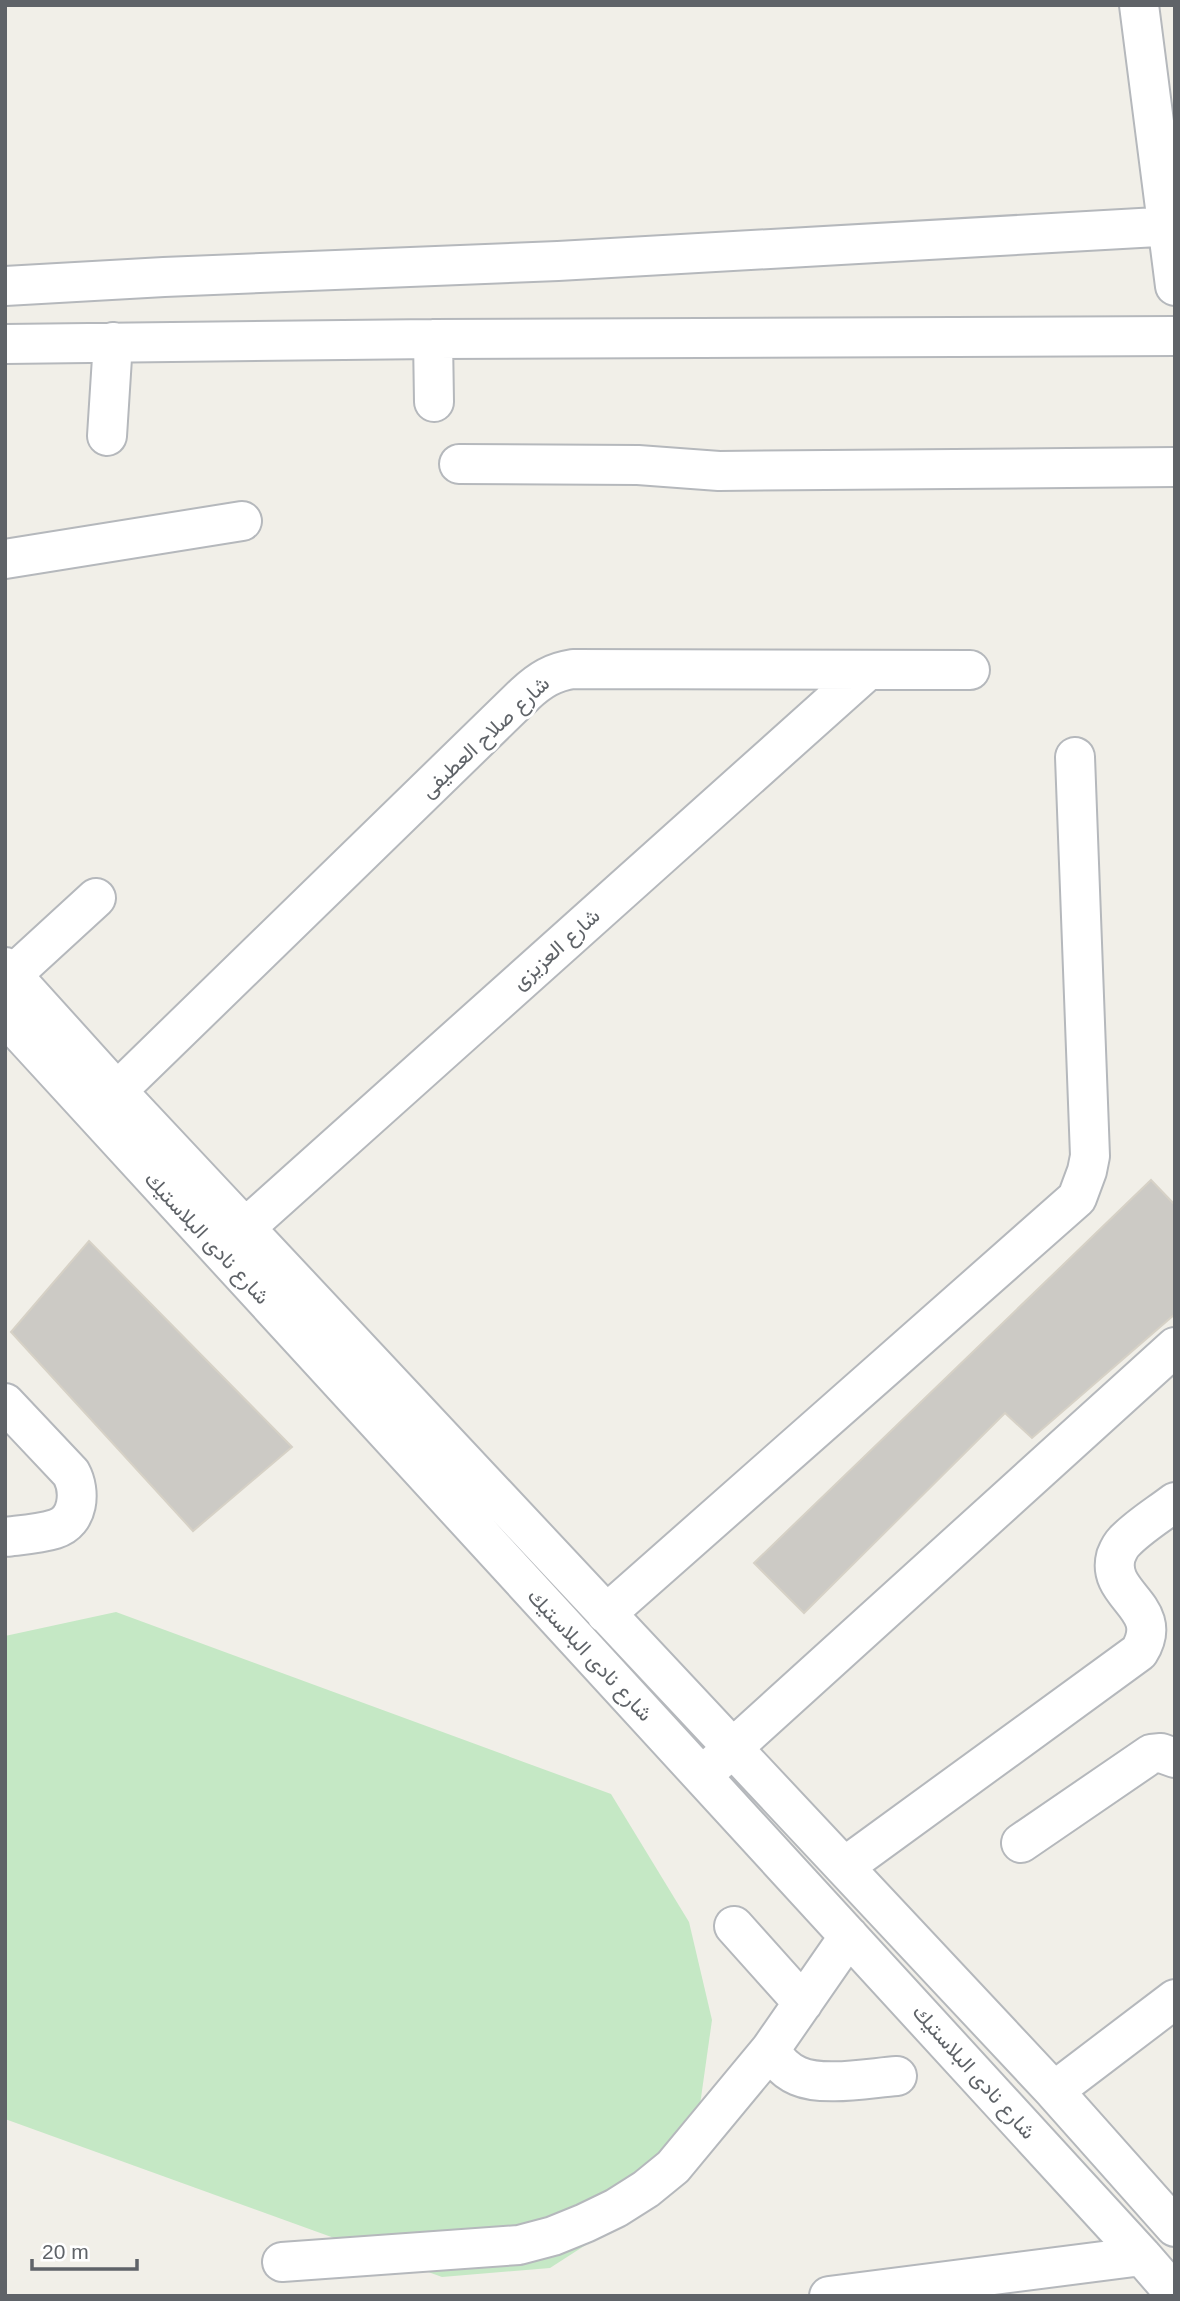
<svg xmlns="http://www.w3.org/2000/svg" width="1180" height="2301" font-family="Arial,Vazirmatn,sans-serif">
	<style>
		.green { fill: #c5e8c5 }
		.building { fill: #cccac5; stroke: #d6d1c6; stroke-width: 2 }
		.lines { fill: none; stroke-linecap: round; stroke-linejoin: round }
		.minor-casing { stroke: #b5b8bc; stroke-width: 42 }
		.minor { stroke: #fff; stroke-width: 38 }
		.labels { text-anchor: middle; stroke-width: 6; stroke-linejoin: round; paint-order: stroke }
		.street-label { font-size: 21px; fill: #5f6368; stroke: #fff }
	</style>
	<rect width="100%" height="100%" fill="#f1efe8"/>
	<path class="green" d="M116 1612 611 1794 689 1922 712 2020 698 2119 640 2210 550 2268 442 2277 5 2119V1636Z"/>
	<path class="building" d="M1151 1180 1175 1205V1314L1032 1438 1005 1413 804 1613 754 1563Z
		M89 1241 292 1447 193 1531 11 1332Z"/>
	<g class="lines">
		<g class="minor-casing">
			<path id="minor" d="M1139 5 1175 286
				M5 286 164 277 558 261 1175 226
				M433 339 434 402
				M5 344 433 339 1175 336
				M107 436 113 342
				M459 464 638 465 719 471 1175 467
				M5 559 242 521
				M5 967 117 1091 1054 2091 1175 2227
				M12 975 96 898
				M5 1016 1142 2256 1175 2294
				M117 1091 525 694C540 680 553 672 573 669L970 670
				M245 1228 868 670
				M5 1403 71 1473C81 1491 79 1522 55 1529 39 1534 21 1535 5 1537
				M606 1614 1077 1198 1087 1171 1090 1156 1075 757
				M715 1764 1175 1347
				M1021 1843 1151 1754 1161 1753 1175 1758
				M844 1867 1139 1652C1167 1607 1105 1596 1116 1556 1118 1551 1120 1546 1124 1542 1138 1527 1158 1515 1175 1502
				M734 1926 803 2003
				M770 2050C777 2061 786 2071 798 2076 823 2087 869 2078 897 2076
				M1054 2091 1175 1999
				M282 2262 519 2245 553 2236 585 2223 616 2208 646 2189 673 2167 770 2050 849 1936
				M829 2296 1142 2256"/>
		</g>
		<use href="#minor" class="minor"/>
	</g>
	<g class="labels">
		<g class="street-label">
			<text transform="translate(485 737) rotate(-43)" y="7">شارع صلاح العطيفى</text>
			<text transform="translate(556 949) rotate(-42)" y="7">شارع العزيزى</text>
			<text transform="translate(207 1238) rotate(47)" y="7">شارع نادى البلاستيك</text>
			<text transform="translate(590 1655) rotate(47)" y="7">شارع نادى البلاستيك</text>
			<text transform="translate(974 2072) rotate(48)" y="7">شارع نادى البلاستيك</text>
		</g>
	</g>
	<rect width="1180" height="2301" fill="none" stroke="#5f6368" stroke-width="14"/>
	<path d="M32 2259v10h105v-10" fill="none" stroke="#5f6368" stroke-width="3.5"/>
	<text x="42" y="2259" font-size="21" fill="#5f6368" stroke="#ffffff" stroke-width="5" paint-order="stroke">20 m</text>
</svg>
